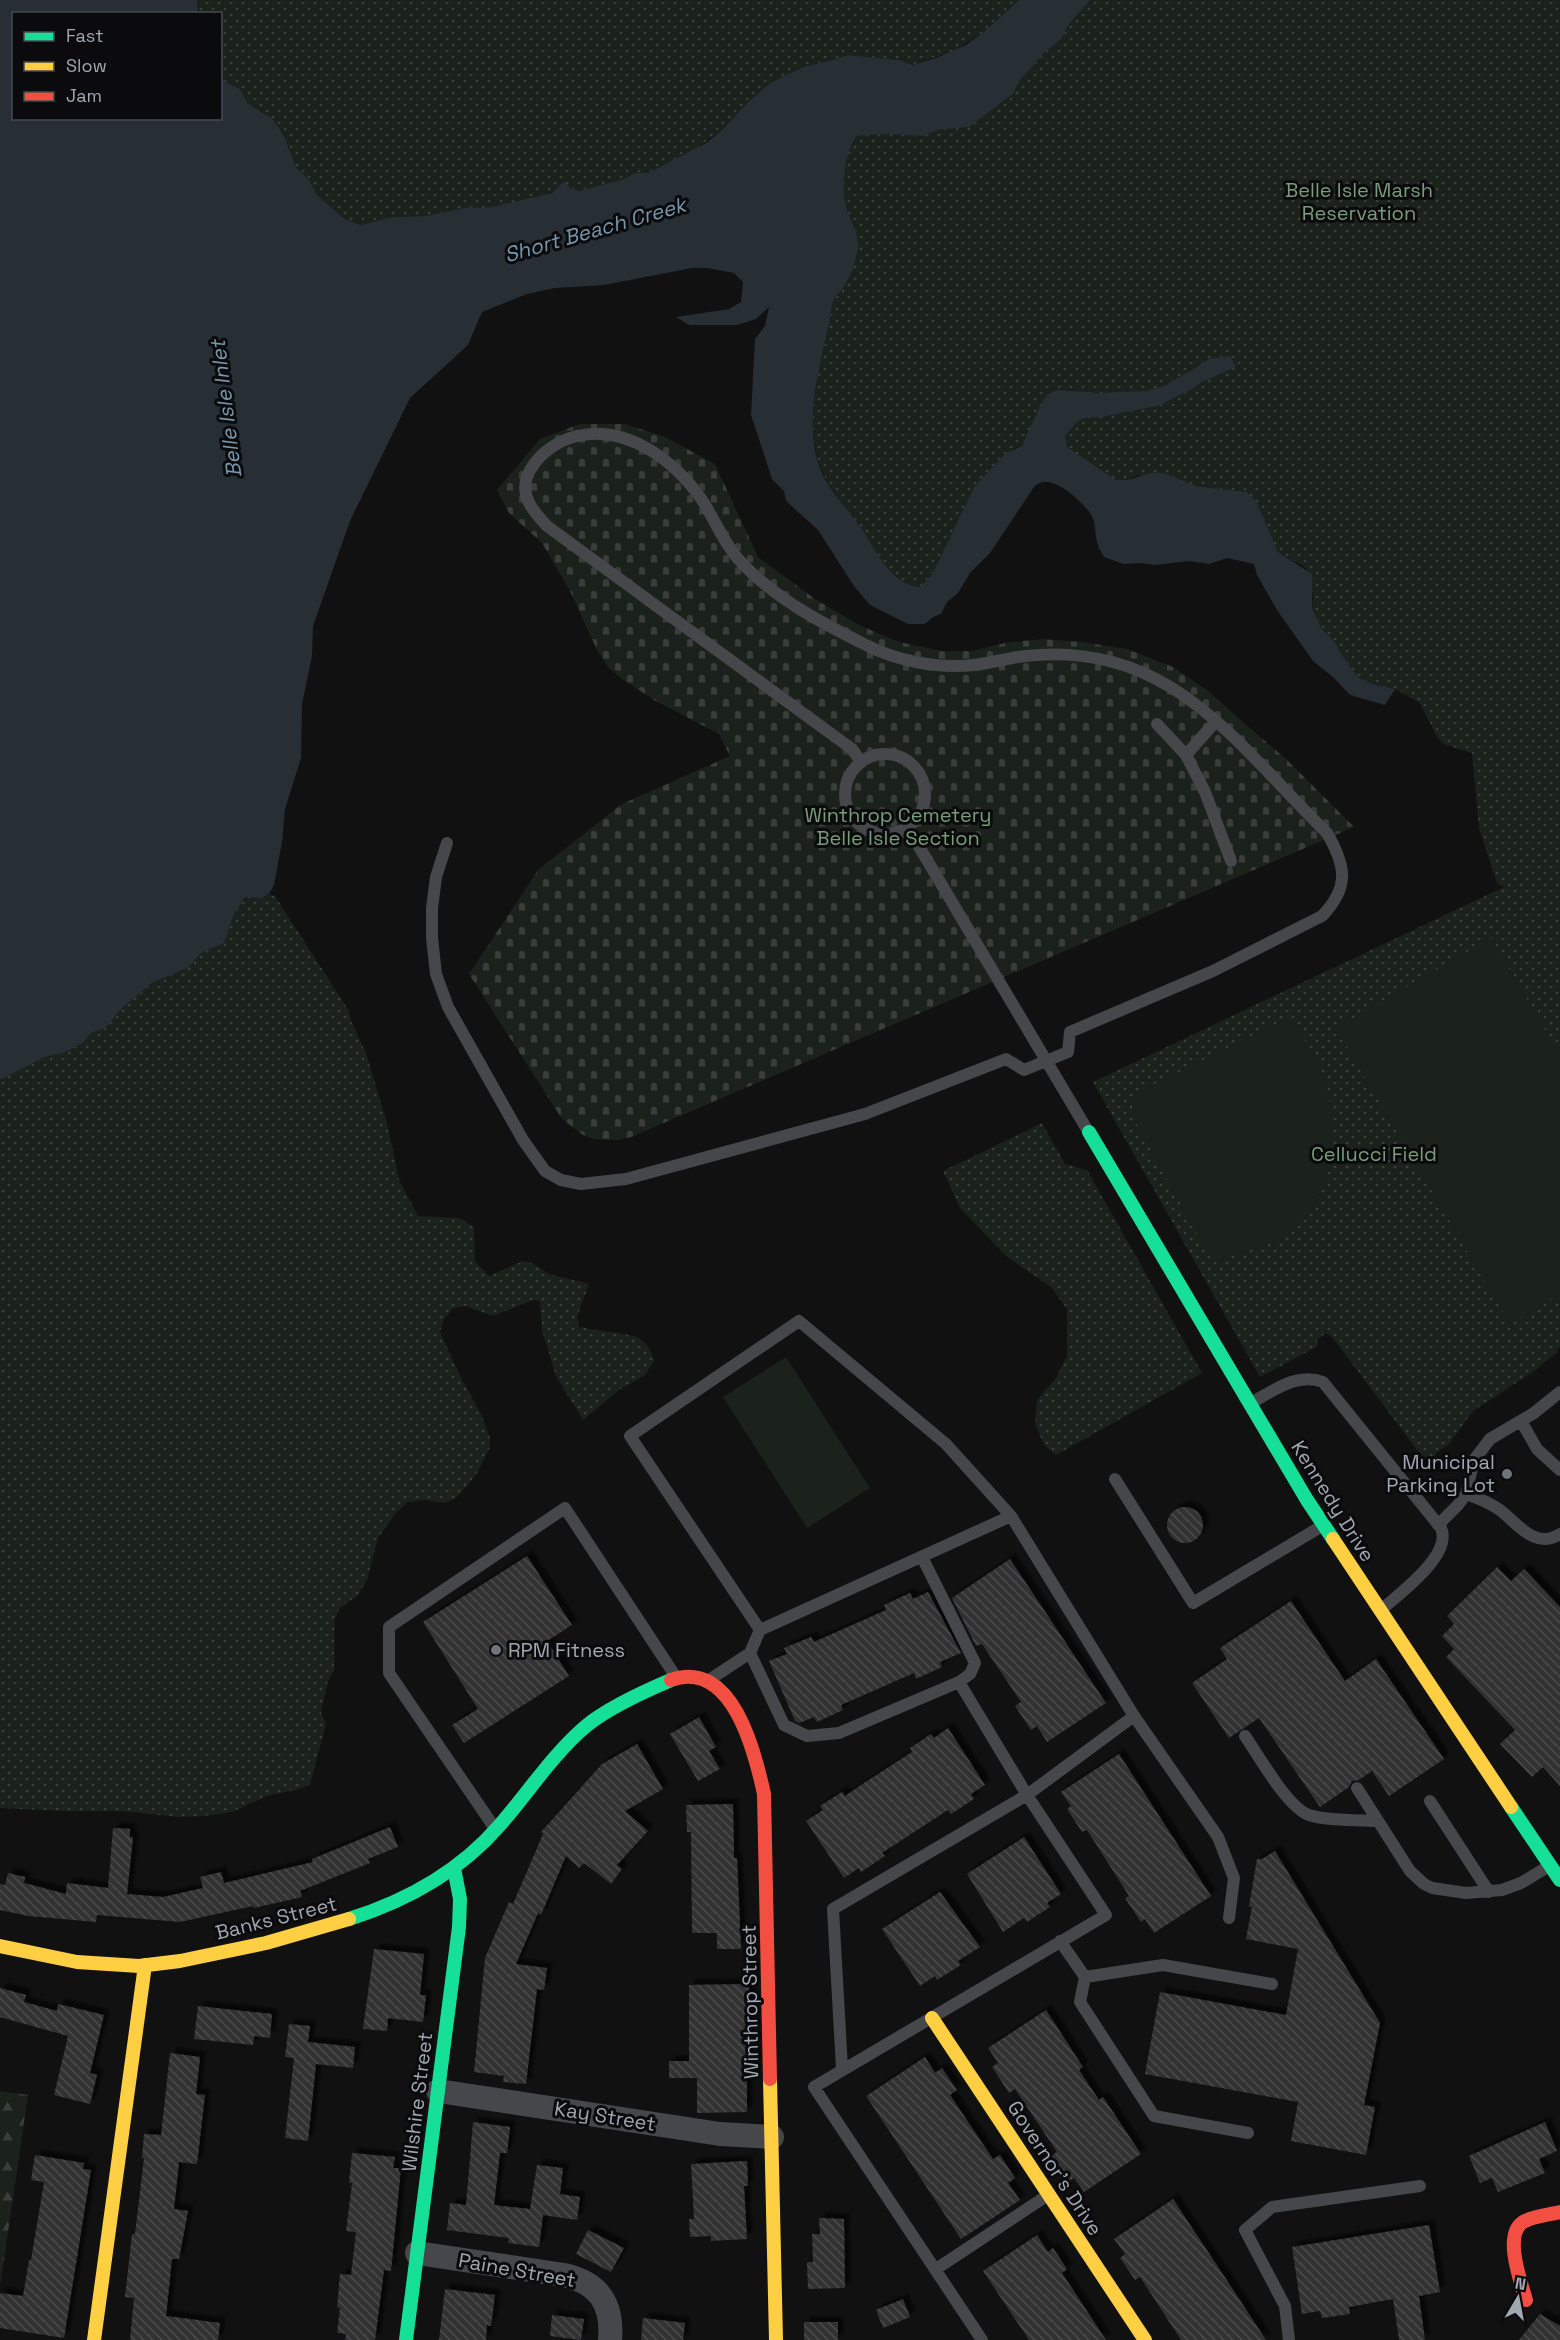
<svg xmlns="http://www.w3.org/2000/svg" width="1560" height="2340" font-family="'Space Grotesk',sans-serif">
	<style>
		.forest { fill: url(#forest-firs) }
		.cemetery { fill: url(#cemetery-stones) }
		.park { fill: url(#park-dots) }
		.garden { fill: #1b211b }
		.water { fill: #272e34 }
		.building { fill: url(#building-back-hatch); filter: url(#shadow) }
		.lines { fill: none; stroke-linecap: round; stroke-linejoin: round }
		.lane { stroke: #45474a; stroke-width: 12 }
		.street { stroke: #45474a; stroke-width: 24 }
		.fast { stroke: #16e098; stroke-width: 14 }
		.slow { stroke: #ffcf43; stroke-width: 14 }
		.jam { stroke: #f24e42; stroke-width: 14 }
		.poi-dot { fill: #6f737a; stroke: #0b0b0d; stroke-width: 2 }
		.labels { text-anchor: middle; stroke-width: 6; stroke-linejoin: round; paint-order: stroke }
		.park-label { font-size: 20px; fill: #799d7a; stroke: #0b0b0d }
		.poi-label { font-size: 20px; fill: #a2a8b2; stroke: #0b0b0d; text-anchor: end }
		.street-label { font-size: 20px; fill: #a2a8b2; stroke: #0b0b0d }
		.water-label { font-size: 21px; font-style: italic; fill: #7997ad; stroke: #0b0b0d }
	</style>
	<defs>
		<pattern id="forest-firs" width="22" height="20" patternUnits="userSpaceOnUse" patternTransform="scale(1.5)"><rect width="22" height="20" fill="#1b211b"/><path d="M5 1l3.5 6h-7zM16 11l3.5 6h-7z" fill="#393e3a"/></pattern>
		<pattern id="cemetery-stones" width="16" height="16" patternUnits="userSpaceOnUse" patternTransform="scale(1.5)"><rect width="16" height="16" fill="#1b211b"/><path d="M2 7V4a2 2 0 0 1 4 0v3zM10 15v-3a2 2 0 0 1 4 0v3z" fill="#393e3a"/></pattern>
		<pattern id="park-dots" width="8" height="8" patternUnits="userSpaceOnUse" patternTransform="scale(1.5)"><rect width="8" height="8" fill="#1b211b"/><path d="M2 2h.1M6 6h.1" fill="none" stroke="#393e3a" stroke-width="1.8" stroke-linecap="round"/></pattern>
		<pattern id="building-back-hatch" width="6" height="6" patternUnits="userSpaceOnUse" patternTransform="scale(1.5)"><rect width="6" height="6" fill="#313133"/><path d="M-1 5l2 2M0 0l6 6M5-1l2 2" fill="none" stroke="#4c4c4e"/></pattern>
		<filter id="shadow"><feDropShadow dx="5.5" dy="-5.5" stdDeviation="1.5" flood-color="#0009"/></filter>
	</defs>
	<rect width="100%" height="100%" fill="#111"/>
	<path class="forest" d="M0 2091 28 2095 0 2287Z"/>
	<path class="cemetery" d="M580 424H625L665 437 715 464 758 557 815 599 859 625 899 642 942 651H971L1005 643 1042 639 1082 642 1127 649 1173 667 1207 690 1245 724 1286 759 1354 827 631 1137 619 1140 594 1139 583 1135 562 1119 469 974 538 870 622 804 730 756 719 734 654 700 622 679 609 668 598 652 571 593 542 543 509 513 497 490 540 439Z"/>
	<path class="park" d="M197 0H1019L985 31 954 51 911 65 899 60 847 55 837 59 803 67 770 83 747 103 722 130 694 150 648 173H635L624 179 579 191 570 188 484 209 469 207 426 216 392 217 361 225 345 219 317 195 309 180 296 167 284 136 273 119 248 104 240 89 224 81 221 67 220 14 198 13Z
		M1090 0H1560V1346L1556 1353 1533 1372 1473 1411 1449 1444 1437 1452 1430 1464 1426 1462 1333 1338 1326 1333 1317 1340 1318 1346 1260 1377 1093 1082 1504 887 1497 883 1479 828 1472 753 1443 744 1437 737 1420 703 1395 689 1376 685 1361 679 1350 667 1334 641 1321 628 1312 609 1313 595 1306 568 1278 552 1261 515 1247 492 1196 486 1138 475 1127 480H1116L1067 448 1065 436 1078 421 1089 417H1102L1158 406 1187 392 1202 382 1235 367 1230 356C1198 360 1194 369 1168 384 1145 397 1082 394 1057 390L1022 446 1013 449 974 487 933 573 920 587C893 584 877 553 864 532 850 511 830 493 821 468 804 425 818 373 828 330 831 321 830 311 833 303 835 297 840 292 843 288 851 276 856 263 858 250 860 233 850 222 846 206 841 187 845 154 855 136L883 134 924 136 938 130 969 127 1013 94 1020 80 1045 52 1060 40 1071 22Z
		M269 894 275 896 349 1011 351 1021 366 1053 387 1123 399 1180 418 1216 459 1218 474 1227 475 1261 489 1276 523 1261 534 1264 549 1274 589 1284 577 1317 579 1327 635 1336C646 1341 651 1349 654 1361L645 1375 619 1390 583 1420 556 1376 542 1330 540 1301 533 1300 493 1316 465 1306 453 1308 443 1321 440 1332 462 1380 481 1414 490 1438V1447L476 1475 456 1498 444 1503 426 1500 407 1502 396 1513 378 1538 367 1580 358 1595 340 1608 335 1618 334 1670 328 1681 321 1713 326 1724 310 1784 299 1789 267 1796 232 1812 205 1816 179 1817 121 1811H63L0 1808V1080L45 1057 63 1053 83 1043 91 1033 106 1028 119 1011 152 983 189 967 201 953 224 943 234 914 245 897 261 898Z
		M1042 1123 1065 1164 1087 1170 1202 1373 1056 1455 1044 1445 1035 1424 1037 1400 1056 1378 1067 1356V1309L1051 1287 1006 1256 960 1208 943 1171Z"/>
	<path class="garden" d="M1491 938 1560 1055V1294L1510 1324 1336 1028Z
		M1288 1018C1296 1029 1306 1040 1312 1051 1337 1100 1343 1163 1311 1209 1308 1213 1305 1220 1300 1224 1277 1245 1241 1253 1212 1261L1131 1114 1138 1092Z
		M786 1357 870 1488 807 1528 723 1397Z"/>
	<path class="water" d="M0 0H197L198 13 14 14V118H220L221 67 224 81 240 89 248 104 273 119 284 136 296 167 309 180 317 195 345 219 361 225 392 217 426 216 469 207 484 208 495 206 552 193 564 181 570 188 579 191 624 179 635 173H648L706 143 722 130 747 103 770 83 803 67 837 59 847 55 899 60 912 65 936 58 966 45 985 31 1019 0H1090L1071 22 1060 40 1045 52 1020 80 1013 94 969 127 938 130 924 136 883 134 856 136C845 153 841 187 846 206 850 222 860 233 858 249 856 263 851 276 843 288 840 292 835 297 833 302 830 311 831 321 828 329 818 373 804 424 820 468 829 492 850 511 864 532 877 553 893 585 920 587L933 573 974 487 1006 453 1022 446 1041 404 1047 395 1057 390 1100 393 1146 391 1166 385 1209 359 1230 356 1236 367 1202 382 1187 392 1158 406 1102 417H1089L1078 421 1065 436 1067 447 1116 480H1127L1151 473H1164L1196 486 1247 492 1256 501 1278 552 1312 574V608L1321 628 1334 641 1350 667 1361 679 1376 685 1395 689 1385 705 1350 695 1334 678 1313 661 1277 610 1257 575 1254 564 1227 558 1209 564 1190 561 1155 565 1140 563 1123 564 1104 557C1102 553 1099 549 1098 545 1094 535 1097 522 1090 513 1081 500 1049 470 1034 487L990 553 970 573 958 593 947 602 941 614 933 617 925 624H908L870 605 854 586 818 530 786 501 784 491 772 479 751 415 755 339 765 326 769 307 756 319 737 325H689L676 317 729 309 741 302 743 282 734 273 707 268H692L604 285 555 288 527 294 482 312 468 345 410 398 350 521 313 626 312 656 302 704 301 758 285 809 282 842 274 885 269 894 261 898 245 897 234 914 224 943 201 953 189 967 152 983 119 1011 106 1028 91 1033 83 1043 63 1053 45 1057 0 1080Z"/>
	<path class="building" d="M1167 1525a18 18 0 1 1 36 0a18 18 0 1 1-36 0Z
		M527 1556 572 1625 547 1641 569 1676 464 1743 452 1725 478 1709 423 1622Z
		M1010 1559 1106 1703 1047 1742 1037 1726 1031 1730 1015 1706 1021 1702 982 1644 976 1646 952 1598Z
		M1497 1567 1511 1581 1524 1569 1560 1607V1786L1543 1767 1532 1777 1500 1744 1515 1730 1446 1657 1454 1649 1442 1636 1454 1624 1447 1616Z
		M928 1592 961 1653 940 1662 942 1667 916 1679 914 1673 841 1705 843 1710 817 1722 814 1717 799 1723 795 1721 769 1661 787 1654 784 1648 811 1637 814 1642 886 1610 884 1605 910 1593 913 1599Z
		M1291 1601 1345 1681 1376 1659 1444 1759 1389 1796 1372 1771 1359 1780 1352 1781 1349 1787 1320 1807 1259 1718 1229 1738 1192 1683 1227 1659 1220 1648Z
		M699 1717 716 1747 709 1751 720 1769 698 1781 670 1734Z
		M948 1728 985 1785 971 1794 974 1799 951 1814 948 1810 882 1853 885 1856 861 1872 859 1868 844 1878 806 1821 823 1810 820 1806 842 1792 845 1796 864 1783 912 1752 910 1748 931 1734 934 1738Z
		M637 1744 663 1789 625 1811 648 1831 617 1865 622 1869 611 1884 584 1863 579 1868 566 1856 541 1915 538 1913 516 1964 547 1968 544 1990 537 1989 526 2084 503 2082 504 2076 474 2072 485 1958 509 1902 513 1904 543 1834 541 1832 602 1764Z
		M1119 1754 1211 1896 1154 1933 1145 1919 1141 1922 1125 1898 1129 1896 1087 1830 1082 1832 1067 1809 1071 1806 1061 1792Z
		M733 1804 734 1858H737L741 1949H717V1933H692L691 1832H687L686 1805Z
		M390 1827 398 1847 368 1859 370 1863 300 1891 302 1897 254 1908 253 1906 180 1922 97 1915 96 1922 28 1916 0 1910V1884L5 1885 8 1873 25 1877 24 1883 66 1894 67 1883 108 1888 113 1828 130 1829V1837H133L127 1894 163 1897 203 1888 200 1877 221 1872 224 1883 313 1862 312 1859Z
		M1024 1837 1061 1894 1047 1903 1050 1907 1027 1922 1024 1918 1003 1932 967 1874Z
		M1275 1851 1380 2023 1364 2105 1375 2107 1366 2155 1291 2141 1298 2102 1145 2074 1160 1992 1286 2015 1298 1949 1246 1939 1252 1907 1249 1906 1257 1859H1262Z
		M940 1892 980 1947 958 1961 961 1965 937 1980 935 1976 920 1986 882 1929Z
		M374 1949 424 1954 420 1995H426L423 2022 388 2018 387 2031 363 2029Z
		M749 1984 750 2037H747V2112L697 2113V2078H669V2061H689V1985Z
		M0 1988 26 1995 24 2002 57 2011 58 2004 104 2015 90 2073 97 2075 90 2104 54 2095 68 2036 0 2017Z
		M198 2006 272 2014 270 2038 254 2036 253 2045 194 2039Z
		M1046 2010 1083 2067 1079 2070 1099 2100 1103 2097 1141 2154 1084 2192 1074 2178 1068 2182 1051 2156 1057 2152 1015 2089 1009 2093 992 2067 998 2063 988 2048Z
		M289 2024 310 2026 308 2042 355 2047 353 2068 316 2064 308 2141 285 2138 294 2058 285 2057Z
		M170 2053 200 2057 196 2094 205 2095 197 2164 179 2162 174 2209 188 2211 179 2259H172L166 2316 220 2323 218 2340H130L134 2298 125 2297 132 2234H135L144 2158H142L144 2134 161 2135Z
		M925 2057 935 2073 942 2068 957 2090 950 2095 993 2159 1000 2155 1015 2178 1008 2183 1020 2200 961 2239 866 2096Z
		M473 2122 510 2127 507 2153H500L494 2205 530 2209 537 2165 563 2168 560 2194 580 2197 577 2220 543 2215 539 2247 508 2243 509 2238 447 2230 450 2203 466 2205Z
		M1545 2122 1557 2151 1539 2159 1545 2173 1498 2192 1492 2178 1480 2183 1469 2156Z
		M352 2153 395 2157 393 2168H401L391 2271 384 2270 375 2340H345L346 2334 337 2333 340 2308 337 2307 340 2274 351 2275 356 2232 346 2231 352 2183H349Z
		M35 2155 84 2163 83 2169 91 2170 64 2338 0 2328V2293L23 2296 29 2260H31L44 2182 31 2180Z
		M747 2161 748 2186H744L747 2239 711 2241V2236L690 2237 689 2219H694L691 2164Z
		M1173 2199 1228 2282 1266 2340H1181L1140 2277 1135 2280 1120 2258 1125 2254 1114 2239Z
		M819 2218 844 2219 845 2288 808 2289 807 2262H813L812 2234H820Z
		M1429 2225 1440 2292 1419 2296 1425 2340H1399L1393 2299 1349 2307 1350 2314 1322 2318 1320 2311 1302 2314 1292 2247Z
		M588 2230 624 2248 611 2272 576 2254Z
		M1037 2235 1048 2252 1053 2248 1067 2269 1062 2273 1106 2340H1029L983 2271Z
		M445 2289 495 2295 491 2326 487 2325 486 2340H439Z
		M903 2299 910 2317 883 2328 876 2310Z
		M1540 2314 1560 2326V2340H1519Z
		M552 2315 584 2319 581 2340 550 2336Z
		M643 2318 685 2323 683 2340H641Z
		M804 2322H838V2340H804Z"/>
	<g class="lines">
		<path class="lane" d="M1157 724 1186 755 1205 792 1231 861
			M845 794a40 40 0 1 1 80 0a40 40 0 1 1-80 0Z
			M1186 755 1216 721
			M908 828 1088 1131
			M447 843 436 877 432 908V938L436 974 448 1007 523 1140 545 1171 561 1180 581 1184 626 1179 865 1114 1006 1059 1024 1070 1068 1052 1070 1032 1213 971 1322 916C1350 887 1346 866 1327 833 1235 743 1171 640 1025 656 1008 658 991 663 974 665 938 669 896 661 864 644 820 622 774 598 740 561 724 544 715 520 702 500 675 461 627 424 577 436 556 441 535 456 527 477 520 497 534 512 547 526L852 749 861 762
			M1251 1403C1273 1391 1297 1372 1323 1382L1441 1528C1453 1555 1399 1594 1381 1610
			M1521 1421 1537 1449 1560 1470
			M1115 1479 1193 1603 1322 1526
			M1466 1494C1478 1498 1490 1503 1500 1510 1518 1524 1535 1550 1560 1534
			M1438 1525 1458 1505 1466 1494 1474 1460 1490 1439 1534 1413 1560 1392
			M760 1630 630 1436 799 1321 946 1444 1011 1516 1134 1716 1027 1795 833 1909 842 2068
			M750 1653 784 1725 807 1736 839 1733 959 1682 970 1674 975 1663 922 1557
			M709 1680 750 1653 760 1630 1011 1516
			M959 1682 1027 1795 1106 1915 814 2087 982 2340
			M1134 1716 1218 1837 1234 1878 1229 1918
			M1245 1736C1259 1756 1287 1807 1309 1815 1327 1821 1358 1820 1378 1821
			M1357 1788 1410 1871 1424 1884 1432 1888 1466 1893 1502 1890 1521 1883 1549 1866
			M1430 1801 1489 1892
			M496 1830 389 1673V1627L565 1508 676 1677
			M1060 1941 1085 1977 1080 2002 1154 2116 1248 2133
			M1085 1977 1163 1965 1272 1984
			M936 2269 1048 2195
			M1289 2340 1285 2306 1245 2230 1272 2207 1420 2186"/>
		<path class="street" d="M438 2091 720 2134 772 2137
			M417 2253 564 2275C599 2283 613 2304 610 2340"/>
		<path class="fast" d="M1089 1132 1307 1500 1333 1539
			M1511 1807 1560 1880
			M349 1919C406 1901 459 1872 499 1826 528 1793 552 1755 586 1726 608 1708 645 1691 671 1680
			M406 2340 459 1927 460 1899 454 1868"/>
		<path class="slow" d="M1333 1539 1511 1807
			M0 1946 77 1962 139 1966 180 1961 266 1943 349 1919
			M932 2018 1145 2340
			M770 2079 776 2340
			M94 2340 145 1965"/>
		<path class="jam" d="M671 1680C732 1658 755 1752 764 1794L770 2079
			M1526 2300C1521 2282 1503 2235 1523 2222 1533 2216 1548 2215 1560 2212"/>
	</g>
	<g class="poi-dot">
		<circle cx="1507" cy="1474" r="6"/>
		<circle cx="496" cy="1650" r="6"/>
	</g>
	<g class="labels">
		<g class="park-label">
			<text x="1359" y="197">Belle Isle Marsh<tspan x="1359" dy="23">Reservation</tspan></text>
			<text x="898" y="822">Winthrop Cemetery<tspan x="898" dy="23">Belle Isle Section</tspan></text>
			<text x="1374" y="1161">Cellucci Field</text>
		</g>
		<g class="poi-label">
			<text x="1495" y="1469">Municipal<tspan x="1495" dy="23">Parking Lot</tspan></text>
			<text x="508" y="1657" text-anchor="start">RPM Fitness</text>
		</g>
		<g class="street-label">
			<text transform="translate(1333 1501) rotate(58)" y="7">Kennedy Drive</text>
			<text transform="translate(276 1918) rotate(-14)" y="7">Banks Street</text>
			<text transform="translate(750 2002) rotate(-91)" y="7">Winthrop Street</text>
			<text transform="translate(417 2102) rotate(-83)" y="7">Wilshire Street</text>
			<text transform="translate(605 2116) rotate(9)" y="7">Kay Street</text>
			<text transform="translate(1055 2168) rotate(57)" y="7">Governor's Drive</text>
			<text transform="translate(517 2270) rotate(10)" y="7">Paine Street</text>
		</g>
		<g class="water-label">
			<text transform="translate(595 230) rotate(-16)" y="7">Short Beach Creek</text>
			<text transform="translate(226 409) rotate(-97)" y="7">Belle Isle Inlet</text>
		</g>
	</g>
	<rect x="12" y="12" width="210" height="108" fill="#0b0b0d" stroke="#474a4f" stroke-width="1.5"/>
	<rect x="24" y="32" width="30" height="9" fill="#16e098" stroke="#474a4f" stroke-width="1.5"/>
	<text x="66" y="42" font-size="18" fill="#a2a8b2">Fast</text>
	<rect x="24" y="62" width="30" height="9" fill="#ffcf43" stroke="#474a4f" stroke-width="1.5"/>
	<text x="66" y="72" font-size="18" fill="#a2a8b2">Slow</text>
	<rect x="24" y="92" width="30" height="9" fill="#f24e42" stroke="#474a4f" stroke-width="1.5"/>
	<text x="66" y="102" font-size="18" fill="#a2a8b2">Jam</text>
	<g transform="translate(1518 2298) rotate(10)" stroke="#0b0b0d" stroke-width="4.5" paint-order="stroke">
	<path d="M0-4.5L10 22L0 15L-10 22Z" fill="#a2a8b2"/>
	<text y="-9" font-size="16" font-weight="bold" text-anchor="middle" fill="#a2a8b2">N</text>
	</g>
</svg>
